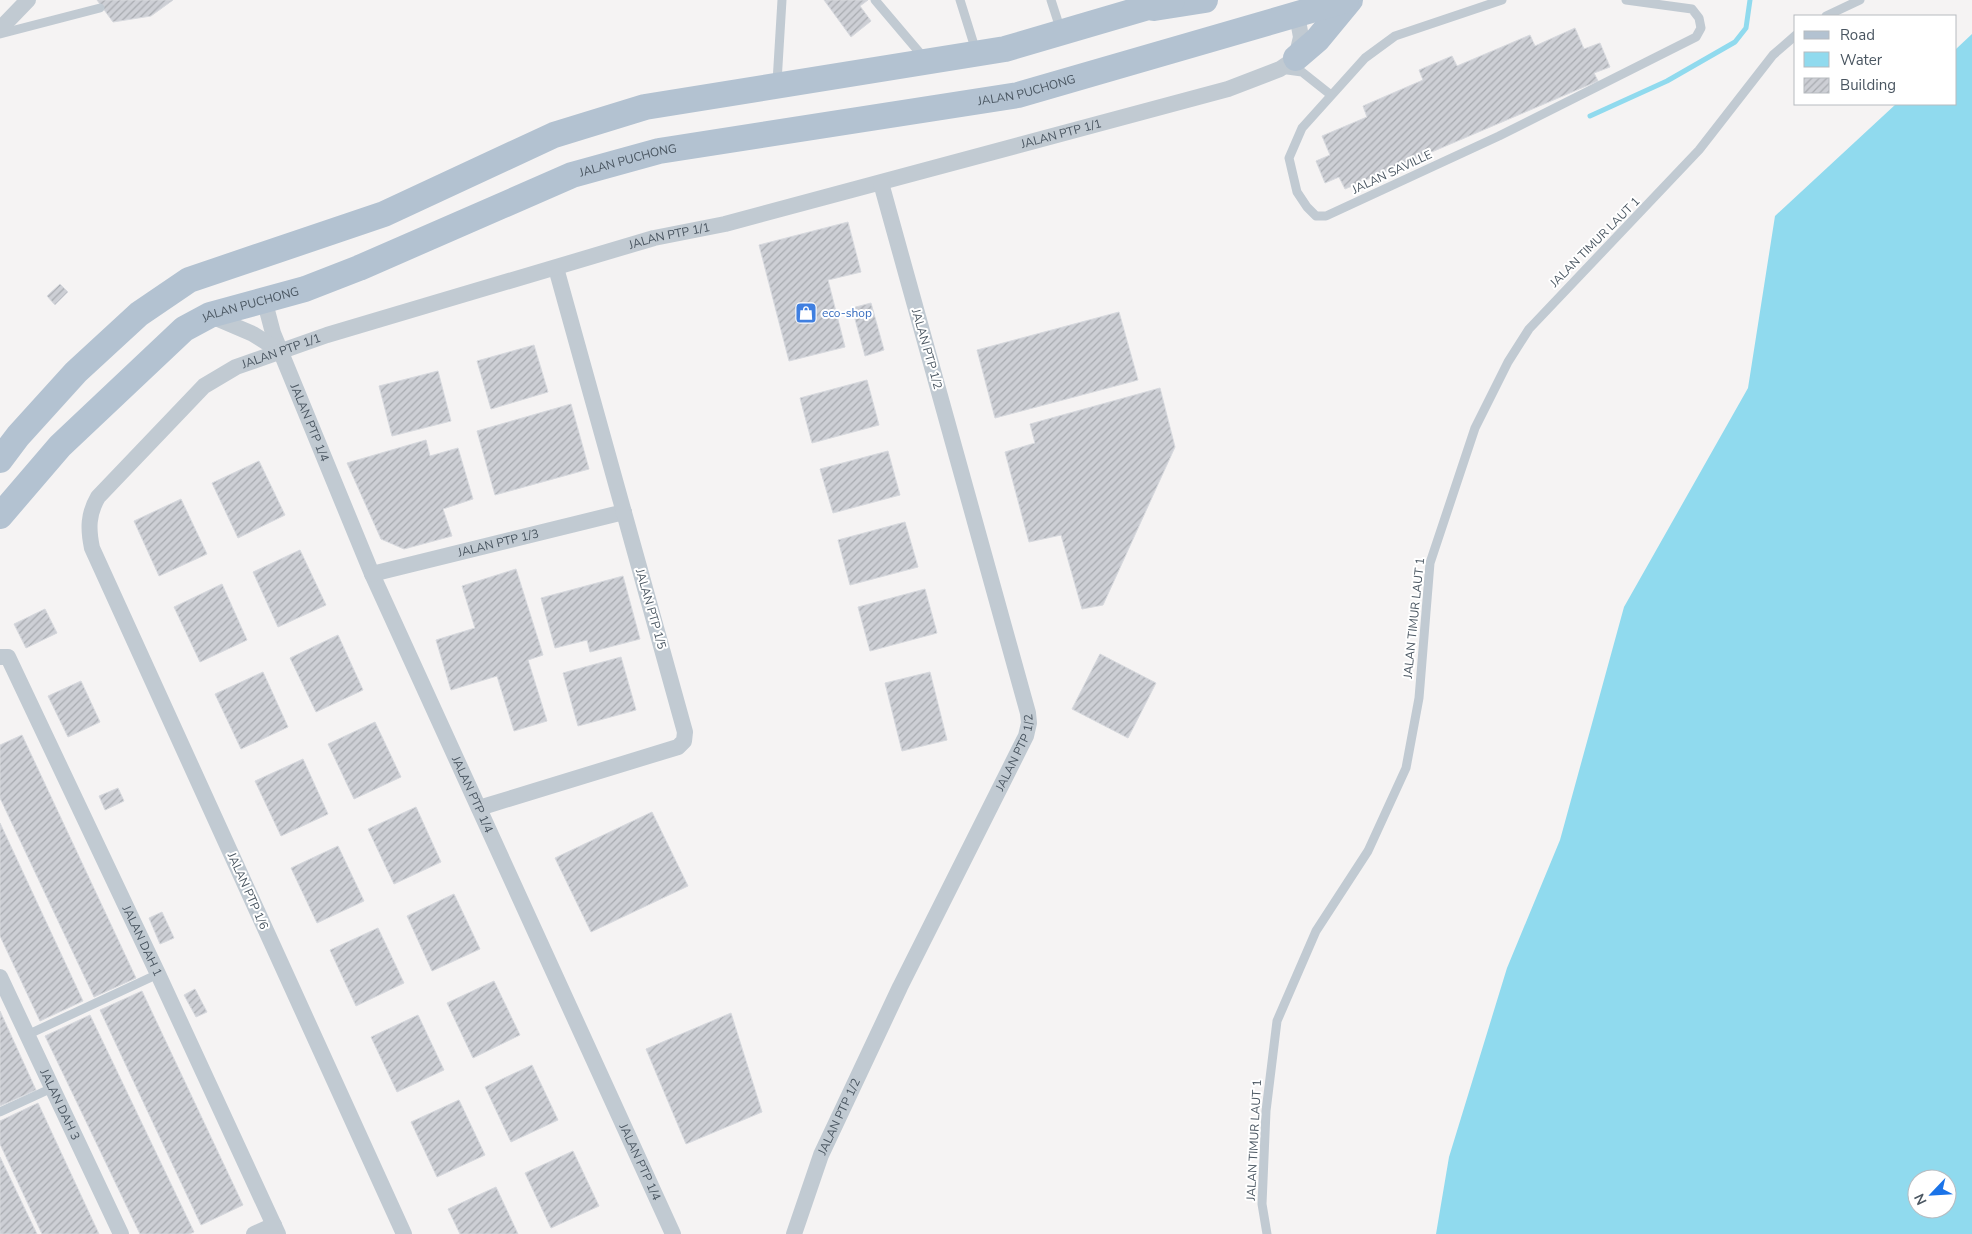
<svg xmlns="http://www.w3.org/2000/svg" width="1972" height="1234" font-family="'Nunito Sans',sans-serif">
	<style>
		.water { fill: #90daee; fill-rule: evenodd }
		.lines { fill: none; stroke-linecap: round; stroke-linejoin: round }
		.stream { stroke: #90daee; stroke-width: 5 }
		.building { fill: url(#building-hatch); stroke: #d7d9de }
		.service { stroke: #c1cad2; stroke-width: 9 }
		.minor { stroke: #c1cad2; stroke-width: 16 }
		.primary { stroke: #b3c2d1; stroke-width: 26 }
		.labels { text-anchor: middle; stroke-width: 4; stroke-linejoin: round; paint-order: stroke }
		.street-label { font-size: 12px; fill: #4a5661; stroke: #fff }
		.shop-label { font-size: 12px; fill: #366cbe; stroke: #fff; text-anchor: start }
	</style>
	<defs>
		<pattern id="building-hatch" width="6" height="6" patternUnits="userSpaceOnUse" patternTransform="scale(1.25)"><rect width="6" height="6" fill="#cdcfd5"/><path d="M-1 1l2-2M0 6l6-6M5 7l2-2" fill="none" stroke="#a8abb0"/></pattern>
	</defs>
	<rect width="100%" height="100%" fill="#f5f3f3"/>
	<path class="water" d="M1972 34V1234H1436L1449 1157 1507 968 1560 840 1624 607 1748 388 1775 216 1896 104H1956V49ZM1917 1179H1947V1209H1917Z"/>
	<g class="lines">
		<path class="stream" d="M1590 116 1667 81 1735 42 1746 28 1750 0"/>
	</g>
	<path class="building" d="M97 0H173L151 16 113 22Z
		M824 0H868L860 6 871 21 851 37Z
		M1575 28 1584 49 1600 43 1610 67 1594 73 1598 81 1345 189 1339 177 1325 183 1316 161 1330 155 1322 136 1367 117 1363 106 1423 80 1419 70 1452 56 1457 66 1530 35 1535 46Z
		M848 222 861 272 828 280 845 347 789 361 759 245Z
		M60 284 68 292 55 305 47 296Z
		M871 303 884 350 865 356 852 308Z
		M1119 312 1138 380 995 418 977 350Z
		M534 345 548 392 491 409 477 361Z
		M438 371 451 421 392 436 379 386Z
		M867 380 879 425 812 443 800 398Z
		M1160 388 1175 447 1103 605 1082 609 1061 535 1029 542 1005 452 1035 443 1030 424Z
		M571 404 589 469 495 495 477 431Z
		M426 440 430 456 458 448 473 499 443 509 452 536 404 549 381 539 347 463Z
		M888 451 900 495 833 513 820 469Z
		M259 461 285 515 238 538 212 483Z
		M181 499 207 554 159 576 134 521Z
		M905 522 918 567 850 585 838 540Z
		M300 550 326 605 278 627 253 572Z
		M516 569 543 655 528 660 547 721 514 731 497 676 451 690 436 640 475 628 462 586Z
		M623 576 640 639 590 652 587 640 555 648 541 598Z
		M222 584 247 640 200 662 174 607Z
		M925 589 937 633 870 651 858 607Z
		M45 609 57 633 26 648 14 624Z
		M338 635 363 690 316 712 290 658Z
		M1100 654 1156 683 1128 738 1072 709Z
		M621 657 636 710 578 726 563 673Z
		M263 672 288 727 241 749 215 694Z
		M930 672 947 740 902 751 885 683Z
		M81 681 100 722 68 737 48 696Z
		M375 722 401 777 354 799 328 744Z
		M22 735 136 978 94 997 0 798V745Z
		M303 759 328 814 281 836 255 781Z
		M118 788 124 801 105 810 99 796Z
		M416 807 441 862 394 884 368 829Z
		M652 812 688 886 591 932 555 858Z
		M0 823 83 1001 40 1021 0 936Z
		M338 846 364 901 317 923 291 868Z
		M454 894 480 949 432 971 407 916Z
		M162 912 174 938 160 944 149 918Z
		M378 928 404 983 356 1006 330 950Z
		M494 981 520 1035 473 1058 447 1003Z
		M195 989 207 1012 196 1017 184 995Z
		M142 991 243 1205 201 1225 100 1010Z
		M0 1011 36 1090 0 1106Z
		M731 1013 762 1112 686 1144 646 1049Z
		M90 1015 194 1232 189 1234H140L45 1036Z
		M418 1015 444 1070 397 1092 371 1037Z
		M532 1065 558 1120 511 1142 485 1087Z
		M459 1100 485 1155 437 1177 411 1122Z
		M38 1103 99 1234H42L0 1144V1121Z
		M573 1151 599 1206 551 1228 525 1173Z
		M0 1157 37 1234H0Z
		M496 1187 518 1234H460L448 1209Z"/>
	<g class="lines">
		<path class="service" d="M875 0 925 59
			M960 0 976 51
			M1051 0 1061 31
			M1502 0 1395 36 1365 58 1302 128 1289 158 1297 192 1307 207 1316 216H1326L1499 136 1696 37 1701 28 1699 18 1692 9 1626 0
			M1826 16 1860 0
			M0 34 100 8
			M1280 69 1302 72 1331 95
			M777 82 782 0
			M27 1035 158 974
			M0 1112 52 1088
			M1267 1234 1262 1204 1266 1111 1277 1021 1316 931 1368 851 1406 768 1419 698 1430 563 1475 428 1508 362 1529 329 1699 150 1773 55 1796 35"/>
		<g class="minor">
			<path d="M0 29 28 0"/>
			<path id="s1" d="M264 299 273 333 372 574 673 1234"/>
			<path d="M211 316 253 334 280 351"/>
			<path id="s2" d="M372 574 624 512"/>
			<path id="s3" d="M0 657H8L158 974 278 1234"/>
			<path d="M479 808 678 747 684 741 685 732 556 268"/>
			<path id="s4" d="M0 977 121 1234"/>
			<path d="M254 1234 274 1225"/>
			<path id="s5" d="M404 1234 92 548C88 529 88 514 98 497L204 386 236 367 327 335 654 238 725 224 1228 89 1280 69 1296 58 1301 37 1297 15"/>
			<path id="s6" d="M794 1234 821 1155 900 987 1026 736 1029 723 1028 713 881 183"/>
		</g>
		<g class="primary">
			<path d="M1154 8 1205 0"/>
			<path d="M1296 58 1317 40 1350 0"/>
			<path d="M0 460 18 436 76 372 139 314 189 280 384 214 554 135 645 107 1005 49 1172 0"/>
			<path id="s7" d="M0 516 60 446 184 329 210 315 305 289 359 268 572 175 659 151 1018 95 1346 0"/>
		</g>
	</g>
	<defs>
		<g id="shop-square" transform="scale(1.125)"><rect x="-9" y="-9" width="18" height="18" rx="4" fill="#3f7fe0" stroke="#fff"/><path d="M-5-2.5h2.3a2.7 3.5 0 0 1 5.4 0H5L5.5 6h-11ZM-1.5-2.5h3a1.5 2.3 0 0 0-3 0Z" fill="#fff"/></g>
	</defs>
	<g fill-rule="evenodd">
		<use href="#shop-square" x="806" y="313"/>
	</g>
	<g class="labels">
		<g class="street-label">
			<text dy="4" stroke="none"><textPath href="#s7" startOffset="1144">JALAN PUCHONG</textPath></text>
			<text dy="4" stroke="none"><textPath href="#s5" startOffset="1855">JALAN PTP 1/1</textPath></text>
			<text dy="4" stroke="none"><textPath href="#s7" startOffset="739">JALAN PUCHONG</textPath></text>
			<text transform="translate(1392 172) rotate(-25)" y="4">JALAN SAVILLE</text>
			<text dy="4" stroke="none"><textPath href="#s5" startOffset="1450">JALAN PTP 1/1</textPath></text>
			<text transform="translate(1595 242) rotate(-45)" y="4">JALAN TIMUR LAUT 1</text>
			<text dy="4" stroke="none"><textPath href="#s7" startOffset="334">JALAN PUCHONG</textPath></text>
			<text transform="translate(927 349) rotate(74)" y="4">JALAN PTP 1/2</text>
			<text dy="4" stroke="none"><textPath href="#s5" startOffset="1045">JALAN PTP 1/1</textPath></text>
			<text dy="4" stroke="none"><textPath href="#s1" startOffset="132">JALAN PTP 1/4</textPath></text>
			<text dy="4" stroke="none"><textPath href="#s2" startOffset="130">JALAN PTP 1/3</textPath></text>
			<text transform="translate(651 609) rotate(74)" y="4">JALAN PTP 1/5</text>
			<text transform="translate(1414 618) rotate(-84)" y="4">JALAN TIMUR LAUT 1</text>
			<text dy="4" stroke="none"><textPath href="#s6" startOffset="531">JALAN PTP 1/2</textPath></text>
			<text dy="4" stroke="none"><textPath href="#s1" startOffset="538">JALAN PTP 1/4</textPath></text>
			<text transform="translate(248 891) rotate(66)" y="4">JALAN PTP 1/6</text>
			<text dy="4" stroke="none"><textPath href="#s3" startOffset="322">JALAN DAH 1</textPath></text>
			<text dy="4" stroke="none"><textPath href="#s4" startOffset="141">JALAN DAH 3</textPath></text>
			<text dy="4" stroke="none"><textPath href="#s6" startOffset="126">JALAN PTP 1/2</textPath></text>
			<text transform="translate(1254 1140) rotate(-87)" y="4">JALAN TIMUR LAUT 1</text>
			<text dy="4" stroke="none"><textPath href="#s1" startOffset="942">JALAN PTP 1/4</textPath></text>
		</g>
		<g class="shop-label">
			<text x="822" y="317">eco-shop</text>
		</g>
	</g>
	<rect x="1794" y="15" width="162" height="90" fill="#ffffff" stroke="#b7bbc0"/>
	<rect x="1804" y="31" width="25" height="8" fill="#b3c2d1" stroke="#b7bbc0"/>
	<text x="1840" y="40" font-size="15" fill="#4a5661">Road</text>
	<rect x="1804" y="52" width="25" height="15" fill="#90daee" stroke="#b7bbc0"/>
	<text x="1840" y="65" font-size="15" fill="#4a5661">Water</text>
	<rect x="1804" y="78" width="25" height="15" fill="url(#building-hatch)" stroke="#b7bbc0"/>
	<text x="1840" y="90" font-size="15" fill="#4a5661">Building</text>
	<g transform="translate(1932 1194) rotate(245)"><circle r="24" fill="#ffffff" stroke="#b7bbc0"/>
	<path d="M0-4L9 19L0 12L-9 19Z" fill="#1a73e8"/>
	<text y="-8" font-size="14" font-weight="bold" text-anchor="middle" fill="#4a5661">N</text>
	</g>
</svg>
